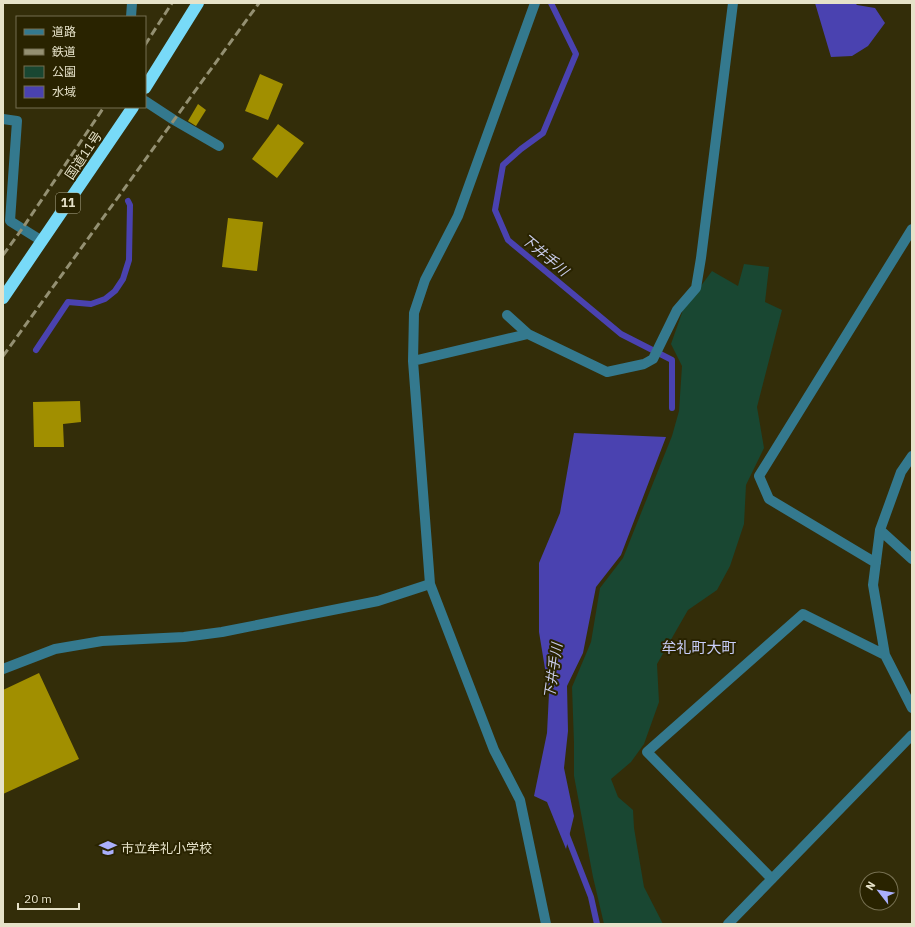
<svg xmlns="http://www.w3.org/2000/svg" width="915" height="927" font-family="'IBM Plex Sans','Noto Sans JP',sans-serif">
	<style>
		.green { fill: #194732 }
		.water { fill: #4a42b0 }
		.lines { fill: none; stroke-linecap: round; stroke-linejoin: round }
		.stream { stroke: #4a42b0; stroke-width: 6 }
		.building { fill: #a18f00 }
		.minor { stroke: #34798e; stroke-width: 10 }
		.highway { stroke: #78daf8; stroke-width: 12 }
		.rail { stroke: #949072; stroke-width: 3; stroke-dasharray: 8 4; stroke-linecap: butt }
		.labels { text-anchor: middle; stroke-width: 4; stroke-linejoin: round; paint-order: stroke }
		.shield { fill: #292300; stroke: #ada98d; stroke-width: 1 }
		.shield-label { font-size: 12px; font-weight: bold; fill: #e6e2c9 }
		.street-label { font-size: 13px; fill: #e6e2c9; stroke: #292300 }
		.poi-label { font-size: 13px; fill: #e6e2c9; stroke: #292300; text-anchor: start }
		.water-label { font-size: 14px; font-style: italic; fill: #c8cbe8; stroke: #292300 }
		.quarter-label { font-size: 15px; fill: #c9cef9; stroke: #292300 }
	</style>
	<rect width="100%" height="100%" fill="#332d09"/>
	<path class="green" d="M744 264 769 267 765 302 782 310 757 407 764 448 746 485 744 524 730 566 717 590 688 610 657 664 659 702 644 744 631 762 611 779 618 797 633 810 634 828 644 887 663 924H604L593 877 574 776V743L572 687 591 642 600 588 623 558 672 436 679 411 682 366 671 344 683 310 712 271 738 286Z"/>
	<path class="water" d="M815 3H855L857 5 875 8 885 23 868 46 852 56 831 57Z
		M574 433 666 437 621 555 596 587 583 653 567 686 568 731 564 768 574 816 566 849 547 802 534 796 547 733 549 693 539 632V563L560 513Z"/>
	<g class="lines">
		<path class="stream" d="M551 3 576 54 543 133 521 149 503 165 495 210 508 240 621 334 672 360V408
			M36 350 68 302 91 304 105 299 115 291 123 279 129 260 130 205 128 201
			M566 833 591 897 597 924"/>
	</g>
	<path class="building" d="M260 74 283 84 268 120 245 111Z
		M198 104 206 110 196 126 188 121Z
		M278 124 304 143 277 178 252 159Z
		M228 218 263 222 257 271 222 267Z
		M80 401 81 422 63 424 64 447H34L33 402Z
		M39 673 79 759 3 794V690Z"/>
	<g class="lines">
		<path class="minor" d="M535 3 458 216 425 280 414 313 413 361 430 584 494 750 520 800 546 924
			M131 17 132 3
			M145 101 174 120 219 146
			M3 119 17 121 10 221 42 241
			M507 315 528 334 607 372 644 364 653 359 677 310 696 288 701 258 733 3
			M413 361 528 334
			M912 456 901 472 880 530 873 585 885 655 912 708
			M880 530 912 559
			M876 563 769 499 759 476 912 229
			M3 669 55 649 102 641 184 637 222 632 378 601 430 584
			M772 879 647 752 803 614 885 655
			M728 924 912 735"/>
		<path class="highway" d="M145 88 198 3
			M3 298 133 107"/>
		<path class="rail" d="M145 45 172 3
			M3 255 22 229 104 107
			M3 356 174 120 259 3"/>
	</g>
	<defs>
		<g id="school-bare" transform="scale(1.38)"><path d="M0-5L7-2L0 1L-7-2ZM-4 1L0 2.5L4 1V4Q0 6-4 4Z" fill="#aaaffb" stroke="#292300" stroke-width="2.5" paint-order="stroke"/></g>
	</defs>
	<g fill-rule="evenodd">
		<use href="#school-bare" x="108" y="848"/>
	</g>
	<g class="labels">
		<rect class="shield" x="56" y="193" width="24" height="20" rx="3"/>
		<g class="shield-label">
			<text x="68" y="207">11</text>
		</g>
		<g class="street-label">
			<text transform="translate(83 155) rotate(-56)" y="5">国道11号</text>
		</g>
		<g class="poi-label">
			<text x="121" y="853">市立牟礼小学校</text>
		</g>
		<g class="water-label">
			<text transform="translate(545 255) rotate(40)" y="5">下井手川</text>
			<text transform="translate(553 671) rotate(-82)" y="5">下井手川</text>
		</g>
		<g class="quarter-label">
			<text x="699" y="653">牟礼町大町</text>
		</g>
	</g>
	<rect width="915" height="927" fill="none" stroke="#e6e2c9" stroke-width="8"/>
	<rect x="16" y="16" width="130" height="92" fill="#292300" stroke="#756f50"/>
	<rect x="24" y="29" width="20" height="6" fill="#34798e" stroke="#756f50"/>
	<text x="52" y="36" font-size="12" fill="#e6e2c9">道路</text>
	<rect x="24" y="49" width="20" height="6" fill="#949072" stroke="#756f50"/>
	<text x="52" y="56" font-size="12" fill="#e6e2c9">鉄道</text>
	<rect x="24" y="66" width="20" height="12" fill="#194732" stroke="#756f50"/>
	<text x="52" y="76" font-size="12" fill="#e6e2c9">公園</text>
	<rect x="24" y="86" width="20" height="12" fill="#4a42b0" stroke="#756f50"/>
	<text x="52" y="96" font-size="12" fill="#e6e2c9">水域</text>
	<g transform="translate(879 891) rotate(301)"><circle r="19" fill="#292300" stroke="#756f50"/>
	<path d="M0-3L7 15L0 10L-7 15Z" fill="#aaaffb"/>
	<text y="-6" font-size="11" font-weight="bold" text-anchor="middle" fill="#e6e2c9">N</text>
	</g>
	<path d="M18 903v6h61v-6" fill="none" stroke="#e6e2c9" stroke-width="2"/>
	<text x="24" y="903" font-size="12" fill="#e6e2c9" stroke="#292300" stroke-width="3" paint-order="stroke">20 m</text>
</svg>
